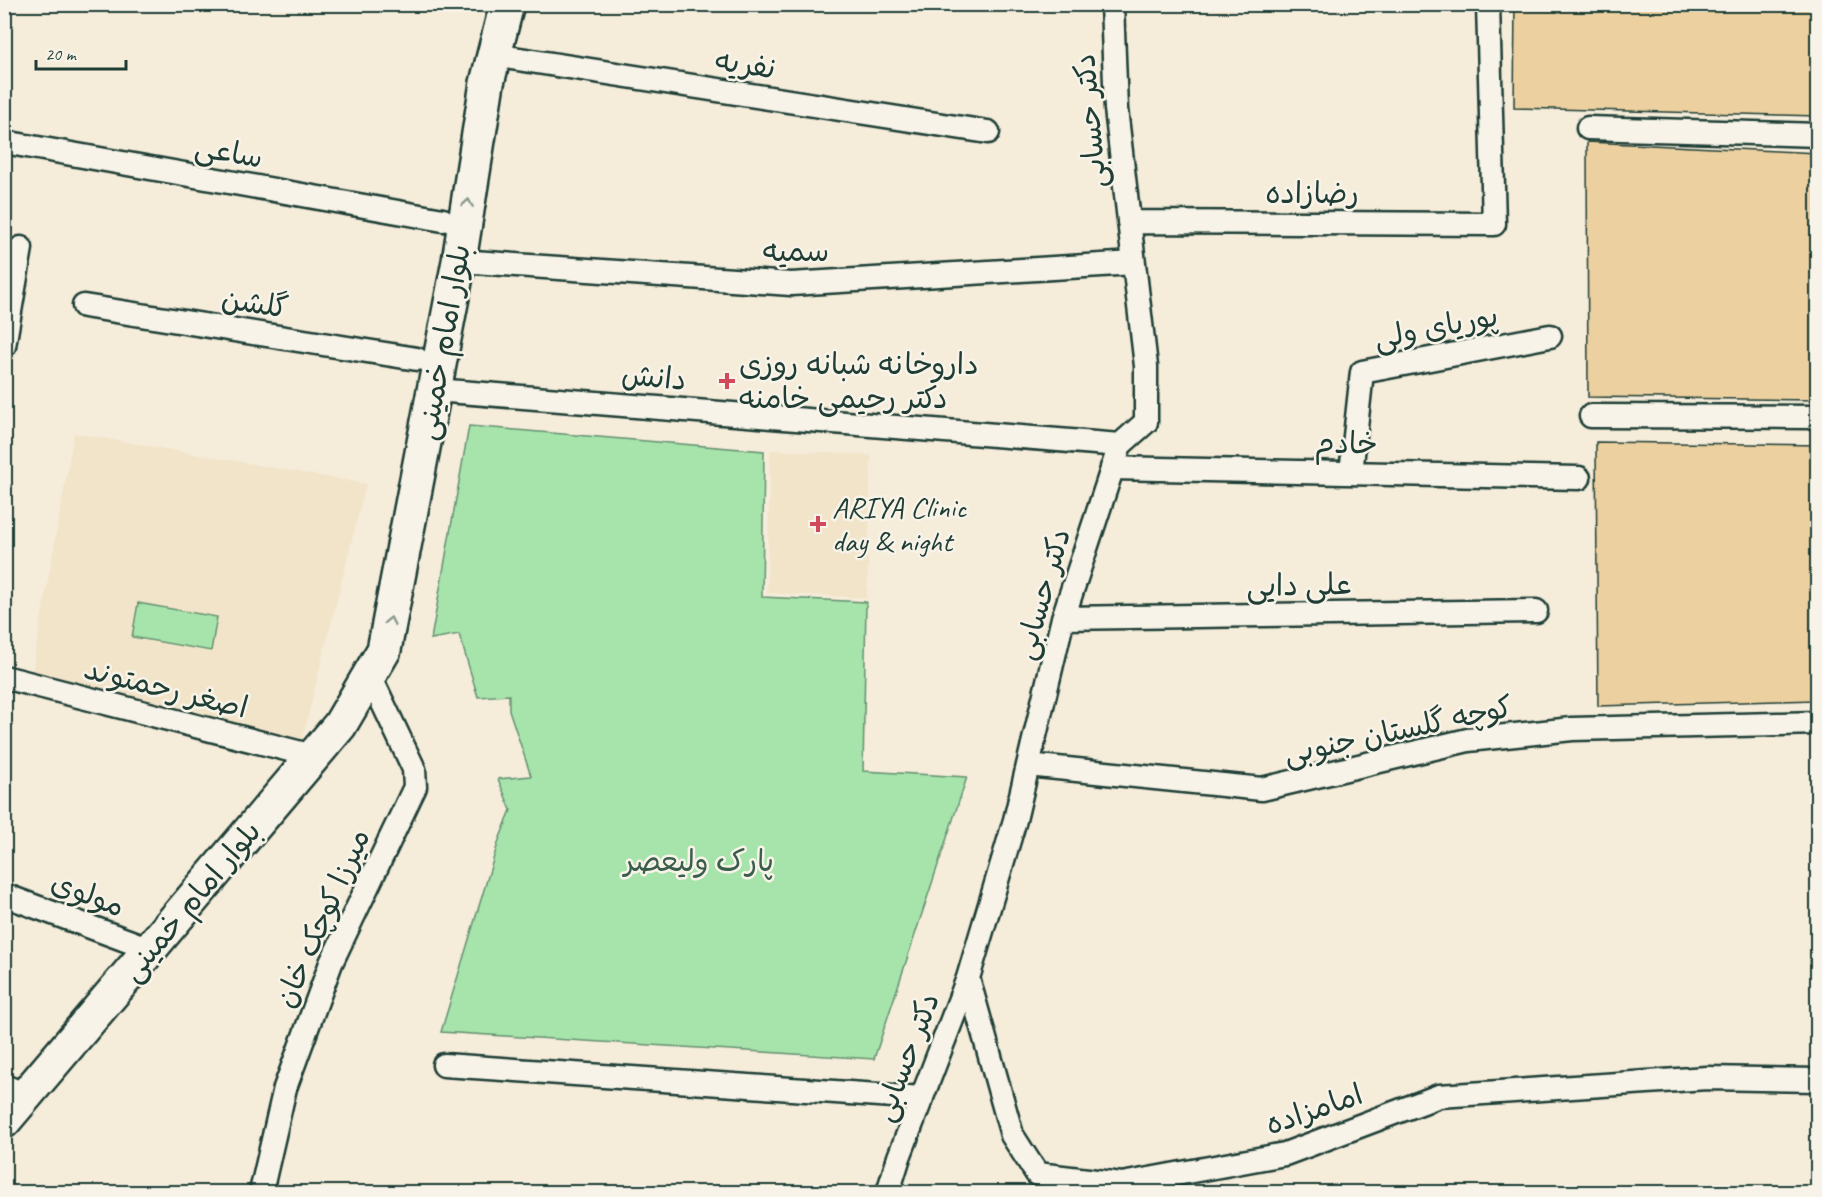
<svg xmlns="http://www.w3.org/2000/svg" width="1822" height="1197" font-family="Caveat,'Playpen Sans Arabic',sans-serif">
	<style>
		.built { fill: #f2e4c9 }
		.green { fill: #a7e4ab; stroke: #639070; stroke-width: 1.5 }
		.building { fill: #ecd0a0; stroke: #1f3d34; stroke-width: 1.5 }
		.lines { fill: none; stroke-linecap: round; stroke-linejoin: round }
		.street-casing { stroke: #1f3d34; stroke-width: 27 }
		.secondary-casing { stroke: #1f3d34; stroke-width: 38 }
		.street { stroke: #f7f3e8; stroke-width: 22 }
		.secondary { stroke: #f7f3e8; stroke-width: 33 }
		.oneway { stroke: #8b988e }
		.poi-dot { fill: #d1495b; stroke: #f7f3e8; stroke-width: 2 }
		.labels { text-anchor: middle; stroke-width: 5; stroke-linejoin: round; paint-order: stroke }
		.street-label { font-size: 30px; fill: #1f3d34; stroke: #f7f3e8 }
		.poi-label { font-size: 30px; fill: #1f3d34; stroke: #f7f3e8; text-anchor: start }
		.park-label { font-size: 30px; fill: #3a5e4c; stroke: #f7f3e8 }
	</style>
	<rect width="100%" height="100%" fill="#f5ecda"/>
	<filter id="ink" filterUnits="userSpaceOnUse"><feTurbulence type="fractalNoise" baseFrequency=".0167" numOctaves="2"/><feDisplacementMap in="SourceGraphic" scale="12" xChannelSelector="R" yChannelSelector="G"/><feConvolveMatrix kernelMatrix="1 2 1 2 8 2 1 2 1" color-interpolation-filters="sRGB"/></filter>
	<g filter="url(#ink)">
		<path class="built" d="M74 433 366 484 302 739 32 671Z
			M770 450 871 455 867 598 767 593Z"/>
		<path class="green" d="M469 426 764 451 762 597 866 602 863 771 967 777 874 1059 441 1032 499 840 511 810 498 779 531 776 509 710V695L478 697 459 634 431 639Z
			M138 603 217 617 211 651 132 637Z"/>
		<path class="building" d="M1515 4H1818V116L1514 108Z
			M1587 142 1818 153V400L1588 397Z
			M1596 442 1818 445V700L1598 706Z"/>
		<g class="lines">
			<g class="street-casing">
				<path id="street" d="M493 55 988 132
					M1588 128 1818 135
					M4 142 443 220
					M1129 222 1494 224 1488 4
					M459 261 791 284 1134 263
					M84 306 417 359
					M4 346 21 248
					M435 390 1120 445
					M1591 416 1818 417
					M1112 468 1579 478
					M1351 473 1362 372 1550 336
					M1063 618 1536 611
					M4 677 313 756
					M1028 765 1262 789 1468 740 1572 729 1818 723
					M4 895 150 949
					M968 978 1012 1135 1037 1174 1122 1184 1285 1154 1439 1096 1707 1078 1818 1080
					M444 1065 922 1098
					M4 1086 27 1095
					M261 1192 285 1088 331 963 415 787 414 769 370 676
					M888 1192 899 1157 968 978 1015 820 1063 618 1120 445 1146 422V366L1116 109 1112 4"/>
			</g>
			<g class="secondary-casing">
				<path id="secondary" d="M4 1121 340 725 384 650 459 261 487 83 507 4"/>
			</g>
			<use href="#street" class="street"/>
			<use href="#secondary" class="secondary"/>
		</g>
		<defs><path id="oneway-chevron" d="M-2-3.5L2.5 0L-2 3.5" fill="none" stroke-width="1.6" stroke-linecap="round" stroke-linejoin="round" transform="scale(1.5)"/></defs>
		<g class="oneway">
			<use href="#oneway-chevron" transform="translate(468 203) rotate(-81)"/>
			<use href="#oneway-chevron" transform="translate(390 621) rotate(-79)"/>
		</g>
	</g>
	<g class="poi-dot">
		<path d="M724 372h6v6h6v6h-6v6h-6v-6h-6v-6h6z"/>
		<path d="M815 515h6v6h6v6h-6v6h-6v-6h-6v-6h6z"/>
	</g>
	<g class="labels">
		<g class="street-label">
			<text transform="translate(745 64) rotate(9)" y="10">نفریه</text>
			<text transform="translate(1090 121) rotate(-95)" y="10">دکتر حسابی</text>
			<text transform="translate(229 152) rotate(10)" y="10">ساعی</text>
			<text x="1312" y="203">رضازاده</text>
			<text x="796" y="261">سمیه</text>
			<text transform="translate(255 303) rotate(9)" y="10">گلشن</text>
			<text transform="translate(1436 327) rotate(-11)" y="10">پوریای ولی</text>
			<text transform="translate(443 342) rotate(-80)" y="10">بلوار امام خمینی</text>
			<text transform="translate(654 377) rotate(5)" y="10">دانش</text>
			<text transform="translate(1346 443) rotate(1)" y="10">خادم</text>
			<text transform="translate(1299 585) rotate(-1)" y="10">علی دایی</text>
			<text transform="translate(1042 594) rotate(-74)" y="10">دکتر حسابی</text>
			<text transform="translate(166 688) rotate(14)" y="10">اصغر رحمتوند</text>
			<text transform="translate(1398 730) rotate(-12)" y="10">کوچه گلستان جنوبی</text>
			<text transform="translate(88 894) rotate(21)" y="10">مولوی</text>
			<text transform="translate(191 901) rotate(-50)" y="10">بلوار امام خمینی</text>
			<text transform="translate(322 918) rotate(-66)" y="10">میرزا کوچک خان</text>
			<text transform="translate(906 1057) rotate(-69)" y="10">دکتر حسابی</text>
			<text transform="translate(1314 1109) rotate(-19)" y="10">امامزاده</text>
		</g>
		<g class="poi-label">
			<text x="739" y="374">داروخانه شبانه روزی<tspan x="739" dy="34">دکتر رحیمی خامنه</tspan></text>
			<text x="832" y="517">ARIYA Clinic<tspan x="832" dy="34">day &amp; night</tspan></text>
		</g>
		<g class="park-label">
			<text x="699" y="871">پارک ولیعصر</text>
		</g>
	</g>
	<rect width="1822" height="1197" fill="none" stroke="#f7f3e8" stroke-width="24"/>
	<rect x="12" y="12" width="1798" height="1173" fill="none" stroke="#1f3d34" stroke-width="2" filter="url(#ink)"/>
	<path d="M36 60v9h90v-9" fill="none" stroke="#1f3d34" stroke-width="3"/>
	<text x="45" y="60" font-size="18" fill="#1f3d34" stroke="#f7f3e8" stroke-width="4.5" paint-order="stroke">20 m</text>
</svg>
